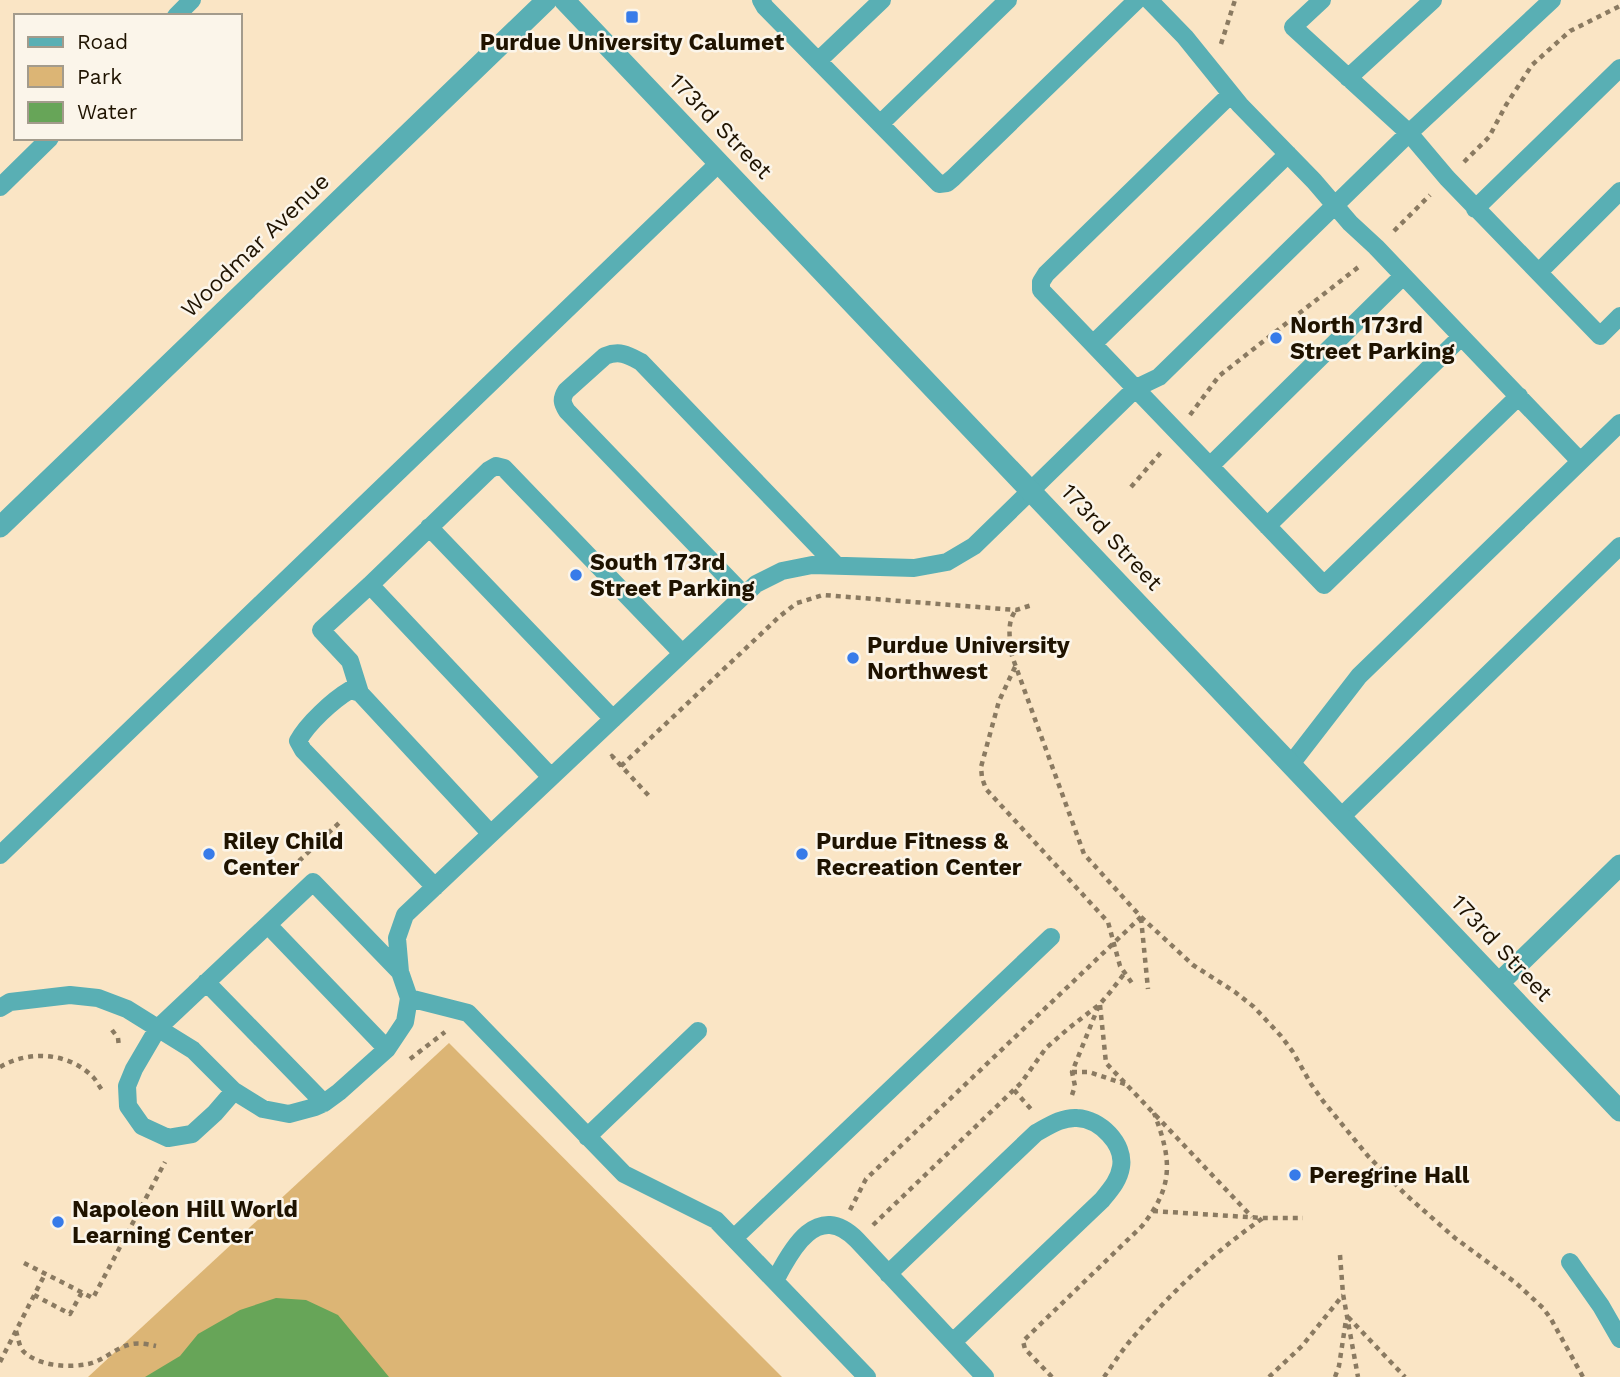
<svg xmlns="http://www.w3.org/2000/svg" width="1620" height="1377" font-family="'Work Sans',sans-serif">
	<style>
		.green { fill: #dcb575 }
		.water { fill: #67a558 }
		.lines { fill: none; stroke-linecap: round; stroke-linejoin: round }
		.path { stroke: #8a7a61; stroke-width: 4.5; stroke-dasharray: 5 5; stroke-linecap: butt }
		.service { stroke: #59afb4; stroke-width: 18 }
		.minor { stroke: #59afb4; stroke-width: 21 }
		.tertiary { stroke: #59afb4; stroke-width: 21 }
		.poi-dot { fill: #377be9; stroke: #fbf5ea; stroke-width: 2.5 }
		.labels { text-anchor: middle; stroke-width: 5; stroke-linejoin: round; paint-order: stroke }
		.poi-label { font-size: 23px; font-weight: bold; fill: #1f1300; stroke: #fbf5ea; text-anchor: start }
		.street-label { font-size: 23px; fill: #1f1300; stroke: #fbf5ea }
	</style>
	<rect width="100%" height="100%" fill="#fae5c5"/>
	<path class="green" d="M449 1043 782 1377H88Z"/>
	<path class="water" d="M276 1298 306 1300 338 1315 389 1377H145L180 1356 198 1334 240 1310Z"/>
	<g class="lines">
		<path class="path" d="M1221 44 1235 0
			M1464 162 1489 137 1506 105 1532 65 1570 31 1620 6
			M1394 231 1430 195
			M1190 415 1219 376 1361 265
			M1131 487 1163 450
			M1015 667 999 701 981 767 982 778 986 789 1108 922 1120 966 1134 986
			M611 757 612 756 649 796
			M621 766 780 616 797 603 823 595 1016 610 1032 605
			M299 861 341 821
			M1141 917 1193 965 1235 992 1254 1007 1281 1036 1293 1052 1311 1084 1323 1101 1368 1156 1405 1194 1455 1238 1516 1283 1543 1308 1551 1319 1583 1377
			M1141 918 1148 989
			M1100 1005 1106 1063 1252 1217
			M112 1030 118 1038 119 1047
			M410 1059 445 1032
			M0 1067C29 1050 68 1052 93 1077 96 1080 99 1086 102 1090
			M1072 1072H1089L1125 1084
			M1014 1090 1031 1109
			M1072 1095 1075 1086 1072 1072 1099 1005
			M850 1210 866 1179 1141 917 1084 854 1012 656C1010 640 1006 623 1016 610
			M1153 1211 1263 1218H1303
			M873 1225 1021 1083 1046 1048 1069 1028 1100 1004 1111 991 1124 974
			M1340 1255 1343 1294 1358 1377
			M24 1263 93 1298 165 1162
			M34 1295 70 1314 82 1292
			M1348 1317 1405 1377
			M16 1331C18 1337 19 1347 24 1352 39 1366 68 1368 88 1364 103 1361 114 1349 128 1345 137 1342 147 1344 156 1346
			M0 1362 45 1274
			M1052 1377 1025 1349 1023 1341 1142 1226C1174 1186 1172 1160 1154 1113
			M1104 1377C1114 1363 1124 1347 1136 1334 1173 1290 1216 1251 1263 1218
			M1269 1377 1302 1346 1343 1295
			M1335 1377 1339 1366 1346 1320"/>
		<path class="service" d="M761 0 765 7 939 184 947 183 953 178 1137 0
			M1149 0 1185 37 1240 105 1314 181 1350 223 1376 247 1580 461
			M1322 0 1293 27 1409 133 1447 178 1600 336 1620 316
			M176 16 192 0
			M818 61 882 0
			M1348 78 1433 0
			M1231 94 1046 274 1041 282V290L1324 585 1519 396
			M880 124 1008 0
			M0 187 50 138
			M1475 209 1620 68
			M1539 272 1620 191
			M1093 344 1288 154
			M1210 466 1403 276
			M1267 526 1461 337
			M429 527 613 719
			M744 595 567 411C562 403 561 399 566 391L605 356C620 350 628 355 641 362L837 566
			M360 693 350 661 321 630 370 585
			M1291 764 1359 676 1620 423
			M551 777 370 585 489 470 496 466 504 468 682 653
			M1341 817 1620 546
			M0 855 719 163
			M435 887 303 750 298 741C307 724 333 700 350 690L360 693 490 833
			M268 925 387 1049
			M206 982 324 1103
			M0 1008 10 1002 70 995 98 998 127 1009 193 1050 234 1091 263 1109 289 1114 315 1107 324 1103 339 1092 387 1049 405 1022 409 998
			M234 1091 215 1113 192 1134 168 1138 142 1126 128 1106 127 1086 134 1069 158 1028 313 882 400 972
			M587 1137 698 1031
			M734 1238 1051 937
			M1570 1262 1601 1306 1620 1339
			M888 1274 1036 1133C1049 1126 1062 1117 1077 1118 1100 1119 1125 1144 1121 1167 1119 1180 1111 1189 1102 1200L953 1342
			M775 1281C791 1249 818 1200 857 1240L985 1377
			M867 1377 716 1220 624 1174 468 1013 409 998 400 972 397 938 405 915 756 584 782 571 812 565 914 568 947 562 974 546 1136 388 1159 377 1409 133 1552 0"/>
		<path class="minor" d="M0 527 547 0
			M1499 983 1620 865"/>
		<path class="tertiary" d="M564 0 1620 1111"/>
	</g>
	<g class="poi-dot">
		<rect x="625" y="10" width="14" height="14" rx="3.5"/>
		<circle cx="1276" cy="338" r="7"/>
		<circle cx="576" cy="575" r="7"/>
		<circle cx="853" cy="658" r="7"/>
		<circle cx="209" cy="854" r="7"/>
		<circle cx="802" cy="854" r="7"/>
		<circle cx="1295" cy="1175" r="7"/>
		<circle cx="58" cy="1222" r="7"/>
	</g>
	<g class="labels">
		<g class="poi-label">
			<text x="632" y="50" text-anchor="middle">Purdue University Calumet</text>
			<text x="1290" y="333">North 173rd<tspan x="1290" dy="26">Street Parking</tspan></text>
			<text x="590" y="570">South 173rd<tspan x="590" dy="26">Street Parking</tspan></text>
			<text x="867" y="653">Purdue University<tspan x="867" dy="26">Northwest</tspan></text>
			<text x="223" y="849">Riley Child<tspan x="223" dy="26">Center</tspan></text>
			<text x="816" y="849">Purdue Fitness &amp;<tspan x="816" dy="26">Recreation Center</tspan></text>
			<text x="1309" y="1183">Peregrine Hall</text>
			<text x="72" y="1217">Napoleon Hill World<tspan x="72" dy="26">Learning Center</tspan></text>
		</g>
		<g class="street-label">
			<text transform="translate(721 126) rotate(46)" y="8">173rd Street</text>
			<text transform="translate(255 245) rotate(-44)" y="8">Woodmar Avenue</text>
			<text transform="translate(1112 537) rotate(47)" y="8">173rd Street</text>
			<text transform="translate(1502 948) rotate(47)" y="8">173rd Street</text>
		</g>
	</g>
	<rect x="14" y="14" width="228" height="126" fill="#fbf5ea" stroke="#a39b8c" stroke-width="2"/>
	<rect x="28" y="37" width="35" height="10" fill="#59afb4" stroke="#a39b8c" stroke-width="2"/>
	<text x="77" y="49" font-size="21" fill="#1f1300">Road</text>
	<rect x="28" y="66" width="35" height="21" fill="#dcb575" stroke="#a39b8c" stroke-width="2"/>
	<text x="77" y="84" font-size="21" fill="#1f1300">Park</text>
	<rect x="28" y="102" width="35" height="21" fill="#67a558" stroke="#a39b8c" stroke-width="2"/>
	<text x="77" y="119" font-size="21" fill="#1f1300">Water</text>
</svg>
